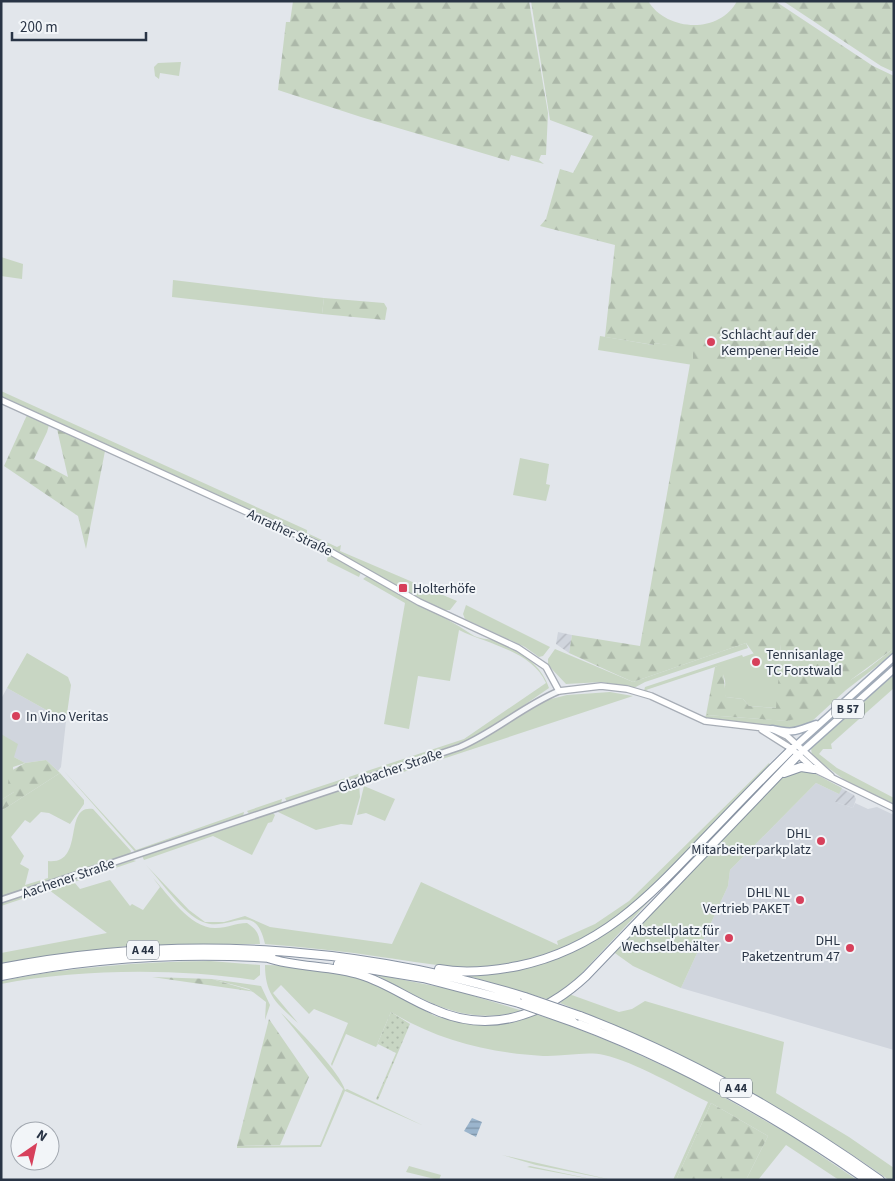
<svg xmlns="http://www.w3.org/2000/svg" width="895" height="1181" font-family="'Source Sans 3',sans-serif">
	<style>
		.built { fill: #d0d5dd }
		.industrial { fill: url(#industrial-furrows) }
		.green { fill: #c8d6c3 }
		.forest { fill: url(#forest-firs) }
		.garden { fill: url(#garden-dots) }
		.water { fill: url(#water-rules) }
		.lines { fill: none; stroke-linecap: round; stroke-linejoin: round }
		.tertiary-casing { stroke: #a7adb6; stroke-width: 8 }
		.secondary-casing { stroke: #a7adb6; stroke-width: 8 }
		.primary-casing { stroke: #a0aab8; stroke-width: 9 }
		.motorway-casing { stroke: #8893a3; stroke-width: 10 }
		.tertiary { stroke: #f5f7f9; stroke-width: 5 }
		.secondary { stroke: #fff; stroke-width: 5.5 }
		.primary { stroke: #fff; stroke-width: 6 }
		.motorway { stroke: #fff; stroke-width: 8 }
		.motorway-bridge-casing { stroke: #8893a3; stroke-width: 10; stroke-linecap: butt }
		.motorway-bridge { stroke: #fff; stroke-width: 8 }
		.poi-dot { fill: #d7405b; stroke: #f2f5f8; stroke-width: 2 }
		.labels { text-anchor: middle; stroke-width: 4; stroke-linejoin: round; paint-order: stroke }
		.shield { fill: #f2f5f8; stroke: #656e7b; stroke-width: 1 }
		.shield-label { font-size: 12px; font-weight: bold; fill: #293445 }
		.poi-label { font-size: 14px; fill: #293445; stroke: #f2f5f8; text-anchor: start }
		.street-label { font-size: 14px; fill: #293445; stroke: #f2f5f8 }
	</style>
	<defs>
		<pattern id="industrial-furrows" width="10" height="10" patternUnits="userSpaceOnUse" patternTransform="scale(1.25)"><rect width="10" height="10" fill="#d0d5dd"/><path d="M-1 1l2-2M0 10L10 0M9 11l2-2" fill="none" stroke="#b3b7bf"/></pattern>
		<pattern id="forest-firs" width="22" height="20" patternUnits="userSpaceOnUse" patternTransform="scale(1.25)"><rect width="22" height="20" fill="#c8d6c3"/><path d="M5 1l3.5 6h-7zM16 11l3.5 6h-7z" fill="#acb8a9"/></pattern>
		<pattern id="garden-dots" width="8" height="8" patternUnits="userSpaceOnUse" patternTransform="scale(1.25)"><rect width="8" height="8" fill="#c8d6c3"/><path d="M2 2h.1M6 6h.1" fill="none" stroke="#acb8a9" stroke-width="1.8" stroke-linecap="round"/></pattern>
		<pattern id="water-rules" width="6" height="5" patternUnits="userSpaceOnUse" patternTransform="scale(1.25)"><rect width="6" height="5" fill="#9bb5cd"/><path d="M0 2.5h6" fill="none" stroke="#7e94a8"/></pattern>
	</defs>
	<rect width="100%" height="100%" fill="#e2e6eb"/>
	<path class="built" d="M7 688 66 721 61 767 58 771 46 760 25 763 14 757 1 734V699Z
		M816 783 839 794 835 802 853 808 855 803 868 809 877 807 894 815V1050L681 988 728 886 730 870Z"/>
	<path class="industrial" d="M558 632 572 635 569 653 556 644Z
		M841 788 854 795 856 799 853 808 835 802Z"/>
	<path class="green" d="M181 62 179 76 160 73 159 79 155 76 154 67 158 63Z
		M1 257 23 264 22 279 1 276Z
		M173 280 324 298 322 314 172 297Z
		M600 336 653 345 654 343 693 348V365L598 350Z
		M1 391 307 530V533L337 547 341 545 340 551 457 601 450 610H444L390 584 304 534 1 396Z
		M520 458 549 464 546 484 550 485 546 501 513 495Z
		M331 554 361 572 359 577 327 561 328 555Z
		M367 576C401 597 440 613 471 634 480 640 488 638 496 641 519 649 542 665 549 688L485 732 466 741 287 802 285 798 464 739 546 683C532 651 487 644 459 630L450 681 418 676 409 729 384 724 405 603 363 579Z
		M466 605 550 647 543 656 539 657 525 647 465 619 463 614Z
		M746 643 748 648 645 682 634 688 602 682 566 684 548 665V659L555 649 633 682Z
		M781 644 777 708 749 706 743 699 726 697C723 691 726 687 725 681 724 675 721 671 721 665L646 690 705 718 706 715 788 721 866 670 894 648V653L846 690 810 723 794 732 754 723 735 724 706 719 644 691 645 687 742 655 743 657Z
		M27 653 68 677 71 685 66 721 7 688Z
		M894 673V688L831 744 832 749H823L819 754 837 768 894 798V805L846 781 812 756 811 748 816 741Z
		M610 692 633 696 364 785 366 781 458 750 484 738 547 700 567 695Z
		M1 734 18 744 14 757 25 763 13 767 14 792 1 800Z
		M769 763 771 766C685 855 608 964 471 967 441 967 411 961 381 957 342 951 304 947 265 944 255 898 229 933 203 922 183 914 161 881 146 865L189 910 205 922H224L245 916 270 927 392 944 421 882 558 945 557 941 595 924 629 901Z
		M63 770 136 850 244 812 243 817 136 853Z
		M808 770 842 788 839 794 816 783 730 870 728 886 681 988 633 966 612 951 785 775 791 771Z
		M60 773 84 800V804L70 824 49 813 41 812 30 823 25 820 11 837 24 856 20 864 29 869 25 885 48 878V861C86 865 62 804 93 809L131 851 130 854 1 898V811Z
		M359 783 360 797 352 825 341 824 316 830 278 812 279 810Z
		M364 786 395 799 385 821 366 813 357 815Z
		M282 799 281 804 250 815 247 811Z
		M272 812 275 815 272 822 268 823 252 855 213 836 144 860 142 856Z
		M133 860 136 861 74 882 80 889 110 880 130 906 132 904 143 910 160 887 153 878C169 895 190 929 216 928 227 928 236 923 247 923 256 929 259 933 260 944L127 946 1 963V953L107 933 49 890 1 906V903Z
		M653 897 579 976 550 1000 462 974 492 972 593 941 630 917Z
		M210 961 260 965V975L254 980C175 968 79 969 1 984V981C70 967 139 962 210 961Z
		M265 965 304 966 365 978 435 1016 473 1025 499 1024 534 1014 558 1021 611 1042 690 1078 792 1136 857 1180H839L786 1145 758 1180H746L768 1136 711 1103 676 1180H673L708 1102C679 1088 635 1062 604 1055 586 1051 562 1057 543 1056 489 1053 437 1040 391 1012L376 1047 346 1034 332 1066 331 1064 348 1023 314 1009 309 1014 281 985 273 993 298 1023C277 1004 265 995 265 965Z
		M374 974 454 990 523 1011C463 1027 425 1000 374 974Z
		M212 979 261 986 270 1005 265 1020 266 1002 249 989Z
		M569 994 619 1012 632 1009 645 1001 784 1042 776 1093 849 1137 894 1168V1180H889C784 1106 679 1049 560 1003Z
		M281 1013C297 1028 340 1072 345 1090L347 1089 424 1126 345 1091 321 1147 237 1148V1146L320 1145 343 1089Z
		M502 1155 612 1180 536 1165Z
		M409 1166 441 1175 439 1180 406 1172Z
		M530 1166 596 1180 527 1167Z"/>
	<path class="forest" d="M293 1H529L548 113 546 155H541L539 160 544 164 511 155 509 161 361 117 278 90 286 22H290Z
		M531 1H648C667 32 720 34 737 1H775L873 66 894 76V648L852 679 814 714 787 721 706 715 715 667 722 664 726 697 743 699 749 706 776 708 781 645 754 654 746 643 633 682 569 653 572 635 640 646 690 364H693V349L654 343V345L605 337 615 245 540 226 546 219 560 169 573 173 593 136 550 120Z
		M783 1H894V72L881 66Z
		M324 298 384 303 387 308 385 320 322 314Z
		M27 415 49 425 47 432 34 459 68 477 57 429 105 451 86 549 78 516 4 466Z
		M46 760 60 773 1 811V800L14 792 8 785 9 772 25 763Z
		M152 977 212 979 256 992Z
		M269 1019 309 1077 280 1145 237 1146Z
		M711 1103 768 1136 746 1180H676Z"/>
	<path class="garden" d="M391 1012 410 1024 378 1100 376 1099 396 1053 378 1044 376 1047Z"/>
	<path class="water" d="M472 1118 482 1122 476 1137 464 1131Z"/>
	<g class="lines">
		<g class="tertiary-casing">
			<path id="tertiary" d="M1 900 460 747C495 732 523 706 559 691"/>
		</g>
		<g class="secondary-casing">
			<path id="secondary" d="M1 400 317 544 419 602 518 648 546 667 559 691 601 686 627 689 651 696 705 721 772 729 787 736 831 776
				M762 730 792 749 814 769 894 808"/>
		</g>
		<g class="primary-casing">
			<path id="primary" d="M772 729C794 734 796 731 816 724
				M792 749 894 657
				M798 755 894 669"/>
		</g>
		<g class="motorway-casing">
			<path id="motorway" d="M784 773 801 767 814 769
				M268 958C298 968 330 965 361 975 387 983 408 999 433 1009 489 1035 543 1016 586 976L798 755
				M338 964 423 978 519 1003
				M1 968C176 934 355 945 525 997
				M439 969C465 974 492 971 518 966 599 949 647 899 702 841 732 810 761 779 792 749
				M1 976C90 958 182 952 272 958
				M580 1016C688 1057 787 1114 880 1180
				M573 1022C678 1061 775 1116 867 1180"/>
		</g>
		<use href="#tertiary" class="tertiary"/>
		<use href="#secondary" class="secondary"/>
		<use href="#primary" class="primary"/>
		<use href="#motorway" class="motorway"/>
		<g class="motorway-bridge-casing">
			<path id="motorway-bridge" d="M525 997 580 1016
				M519 1003 573 1022"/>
		</g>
		<use href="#motorway-bridge" class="motorway-bridge"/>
	</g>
	<g class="poi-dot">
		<circle cx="711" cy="342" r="5"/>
		<rect x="398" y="583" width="10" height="10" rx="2.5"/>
		<circle cx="756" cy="662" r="5"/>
		<circle cx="16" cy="716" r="5"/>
		<circle cx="821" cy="841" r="5"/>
		<circle cx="800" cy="900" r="5"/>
		<circle cx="729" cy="938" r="5"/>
		<circle cx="850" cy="948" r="5"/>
	</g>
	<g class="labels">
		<g class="shield">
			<rect x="832" y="699.5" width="32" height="19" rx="4"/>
			<rect x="127" y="940.5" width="32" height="19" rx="4"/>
			<rect x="720" y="1078.5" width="32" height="19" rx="4"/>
		</g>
		<g class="shield-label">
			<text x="848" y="713">B 57</text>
			<text x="143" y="954">A 44</text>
			<text x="736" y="1092">A 44</text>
		</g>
		<g class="poi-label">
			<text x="721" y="339">Schlacht auf der<tspan x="721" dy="16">Kempener Heide</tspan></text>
			<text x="413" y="593">Holterhöfe</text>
			<text x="766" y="659">Tennisanlage<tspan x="766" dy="16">TC Forstwald</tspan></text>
			<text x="26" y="721">In Vino Veritas</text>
			<text x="811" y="838" text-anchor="end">DHL<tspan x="811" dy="16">Mitarbeiterparkplatz</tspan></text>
			<text x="790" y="897" text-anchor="end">DHL NL<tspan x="790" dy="16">Vertrieb PAKET</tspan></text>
			<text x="719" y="935" text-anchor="end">Abstellplatz für<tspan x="719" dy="16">Wechselbehälter</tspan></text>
			<text x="840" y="945" text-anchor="end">DHL<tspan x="840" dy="16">Paketzentrum 47</tspan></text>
		</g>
		<g class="street-label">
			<text transform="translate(290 532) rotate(25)" y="5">Anrather Straße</text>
			<text transform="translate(390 770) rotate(-19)" y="5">Gladbacher Straße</text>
			<text transform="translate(68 878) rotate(-19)" y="5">Aachener Straße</text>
		</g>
	</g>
	<rect width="895" height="1181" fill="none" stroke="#293445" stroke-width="5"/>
	<g transform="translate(35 1146) rotate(34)"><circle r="24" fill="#f2f5f8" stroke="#a2a8b0"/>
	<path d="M0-4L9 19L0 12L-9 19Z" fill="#d7405b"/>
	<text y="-8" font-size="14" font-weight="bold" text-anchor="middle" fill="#293445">N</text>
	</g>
	<path d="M12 32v8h134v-8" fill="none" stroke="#293445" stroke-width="2.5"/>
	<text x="20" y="32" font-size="15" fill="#293445" stroke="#f2f5f8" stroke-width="4" paint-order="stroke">200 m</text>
</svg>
